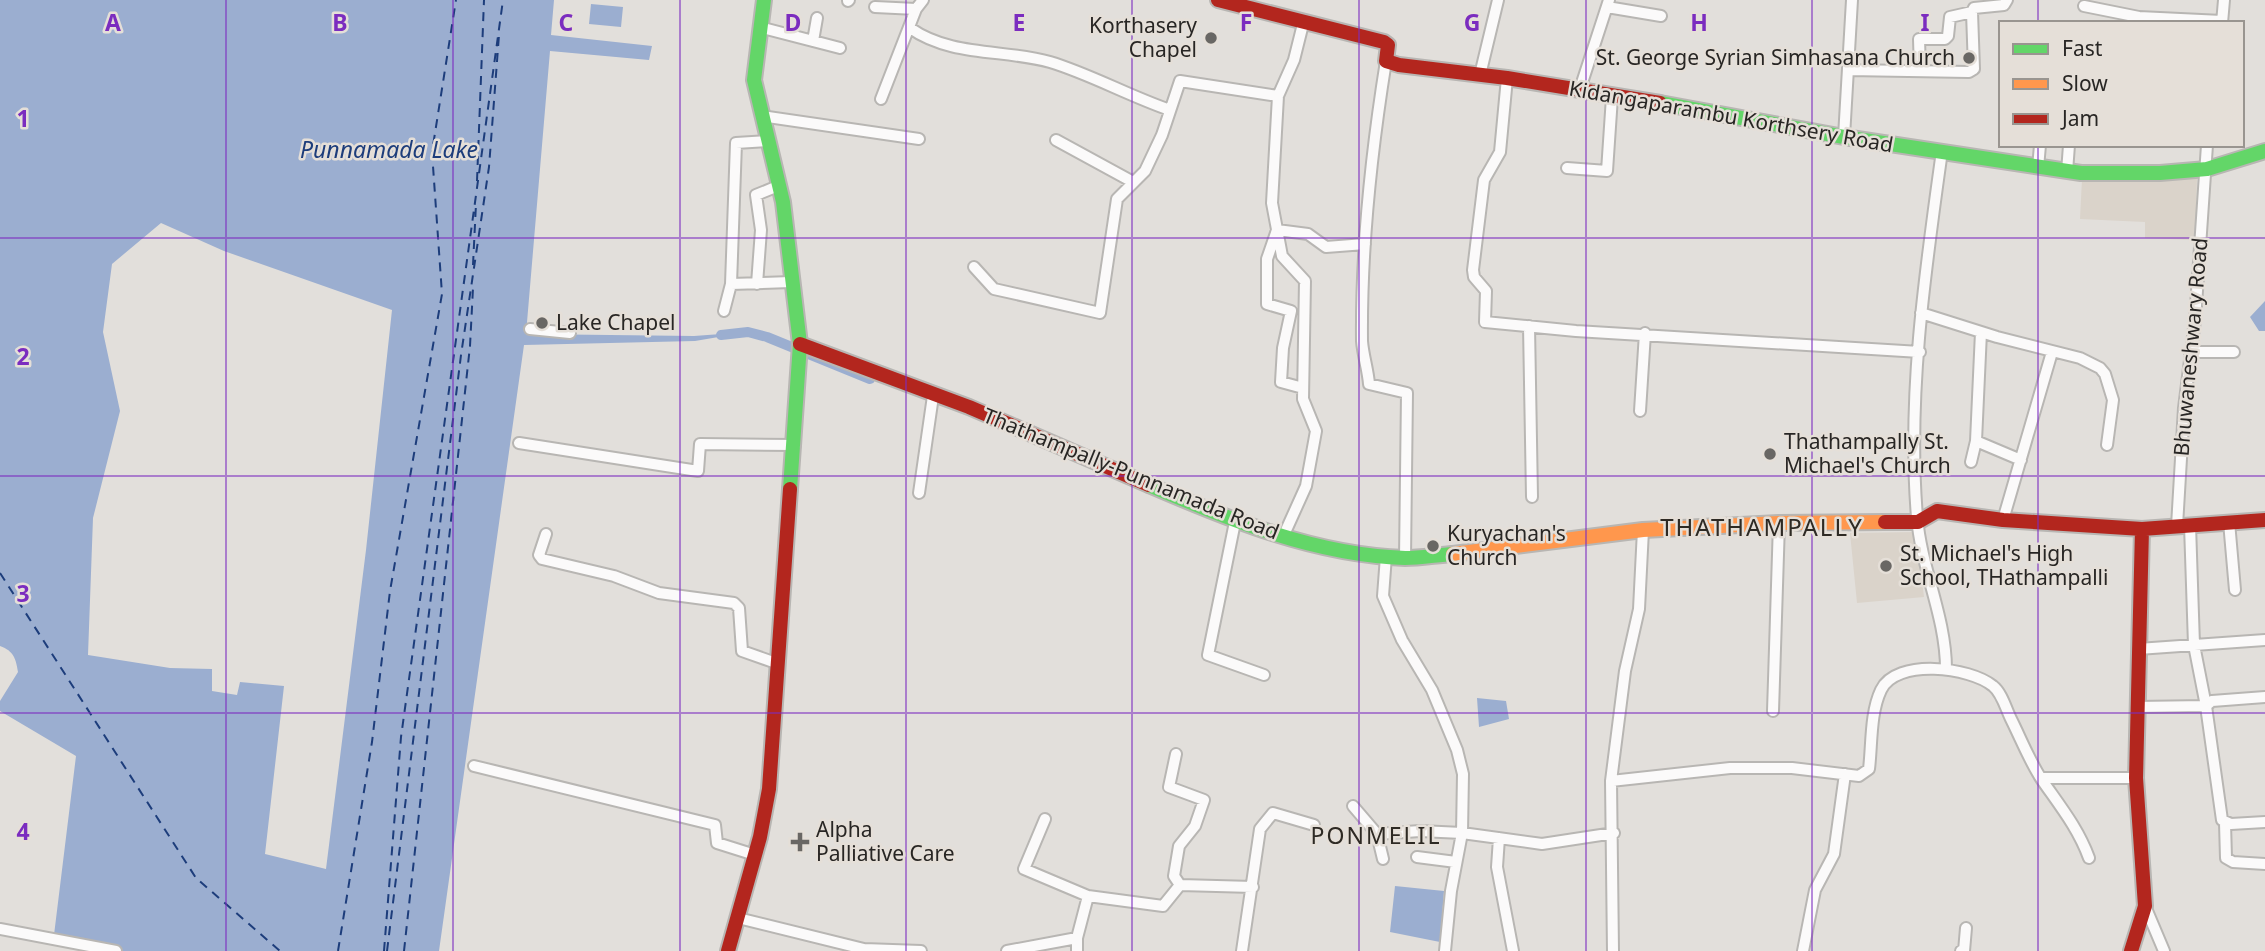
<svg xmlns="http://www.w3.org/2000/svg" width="2265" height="951" font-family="'Noto Sans',sans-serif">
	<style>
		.built { fill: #dad3ca }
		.water { fill: #9baed0; fill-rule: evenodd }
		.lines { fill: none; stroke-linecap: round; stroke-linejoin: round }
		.canal { stroke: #9baed0; stroke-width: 10 }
		.ferry { stroke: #1d3d7b; stroke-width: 2; stroke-dasharray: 9 7; stroke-linecap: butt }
		.street-casing { stroke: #b8b6b3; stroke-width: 14 }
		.fast-casing { stroke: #b8b6b3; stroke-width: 18 }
		.slow-casing { stroke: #b8b6b3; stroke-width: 18 }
		.jam-casing { stroke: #b8b6b3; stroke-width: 18 }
		.street { stroke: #fbfafa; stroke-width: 10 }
		.fast { stroke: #63d668; stroke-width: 14 }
		.slow { stroke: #ff974d; stroke-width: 14 }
		.jam { stroke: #b3261e; stroke-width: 14 }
		.grid { fill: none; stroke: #7b2cbf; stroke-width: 2; stroke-opacity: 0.55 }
		.poi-dot { fill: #696764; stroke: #e5dfd8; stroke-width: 2.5 }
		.labels { text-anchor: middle; stroke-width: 5; stroke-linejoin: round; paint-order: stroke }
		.poi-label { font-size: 21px; fill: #282624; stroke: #e5dfd8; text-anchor: start }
		.street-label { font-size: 21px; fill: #282624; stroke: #e5dfd8 }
		.water-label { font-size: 23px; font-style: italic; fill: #1d3d7b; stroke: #e5dfd8 }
		.neighbourhood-label { font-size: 23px; letter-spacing: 2px; fill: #2e2a24; stroke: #e5dfd8 }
		.quarter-label { font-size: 24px; letter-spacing: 2px; fill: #2e2a24; stroke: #e5dfd8 }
		.grid-label { font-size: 23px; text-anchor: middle; font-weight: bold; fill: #7b2cbf; stroke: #e5dfd8; stroke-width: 5; stroke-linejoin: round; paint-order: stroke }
	</style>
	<rect width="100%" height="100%" fill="#e2dfdb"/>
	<path class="built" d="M2082 179H2197L2195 240 2145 238V222L2080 219Z
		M1916 532 1924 597 1857 603 1850 533Z"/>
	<path class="water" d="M0 0H554L551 35 652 46 649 60 550 51 526 334 694 336 748 332 695 341 524 345 439 951H122L54 935 76 756 0 711V701L18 672C16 659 14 651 0 646ZM161 223 224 251 392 310 366 550 326 869 265 854 284 686 240 682 237 695 212 691V669L170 668 88 655 93 518 120 411 103 332 112 264Z
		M591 4 623 7 621 27 589 24Z
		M2265 301V331H2259L2250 317Z
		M1477 698 1506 701 1509 719 1479 727Z
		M1395 886 1444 891 1440 942 1390 932Z"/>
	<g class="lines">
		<path class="canal" d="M721 335 748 332 767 337 870 379"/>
		<path class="ferry" d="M477 181 484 0
			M473 265 476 204
			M0 573 196 878 280 951
			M338 951 372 742 390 591 442 294 432 152 456 0
			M384 951 401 737 503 0
			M387 951 461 355 489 167 499 35
			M404 951 470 346 473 288"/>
		<g class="street-casing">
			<path id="street" d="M848 1 849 0
				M2084 6 2139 17 2222 21
				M875 7 916 9 923 0
				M1607 7 1661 16
				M2222 23 2224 0
				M759 27 840 48
				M910 28C951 57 1004 49 1050 62 1090 74 1129 96 1170 110
				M813 41 817 18
				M1386 61C1371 154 1361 247 1362 341 1363 355 1368 370 1369 384L1407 393 1405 558
				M1848 70 1969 72 1974 69 1972 12 1974 8 2004 5 2007 0
				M1920 71 1919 39H1945L1948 36 1950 17 1972 12
				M1480 75 1498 0
				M1507 78 1500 152 1484 180 1473 270 1474 277 1486 291 1485 322 1576 331 1920 352
				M1579 92 1609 0
				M881 99 916 9
				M761 116 919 139
				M1844 137 1852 0
				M1056 140 1133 182
				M767 141 736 143 731 284 791 282
				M1942 151C1925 272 1907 395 1917 517 1921 568 1946 617 1946 669
				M1567 168 1607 171 1612 97
				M2038 168 2040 145
				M2067 172 2069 145
				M974 267 994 289 1100 313 1117 199 1145 171 1162 135 1180 81 1278 96
				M757 284 761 230 756 195 778 186
				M724 311 731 284
				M1921 313 1997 337 2080 358 2100 368 2105 374 2113 400 2107 445
				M1529 326 1532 497
				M530 329 570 333
				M2190 352H2234
				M1303 388 1281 382 1283 348 1291 311 1267 304V259L1277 230 1308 234 1326 247 1365 244
				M1640 411 1645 333
				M1976 441 2021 460
				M519 443 698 471 700 444 795 445
				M1971 462 1976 441 1981 332
				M919 493 933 396
				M2003 520 2052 352
				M1235 522 1208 655 1264 675
				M2229 522 2235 590
				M2190 525 2194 645 2206 706 2212 701 2265 697
				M2177 526 2184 408 2195 320 2207 145
				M546 534 539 555 542 559 614 576 659 593 734 603 739 608 742 651 776 663
				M1283 537 1306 486 1316 431 1303 399 1305 281 1282 256 1272 203 1278 96 1294 60 1303 24
				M1386 556 1383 596 1402 640 1432 690 1457 750 1463 774 1462 833 1451 891 1445 951
				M2138 649 2265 640
				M2136 707 2206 706 2222 820 2231 824 2265 822
				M1773 711 1779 523
				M1176 754 1169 787 1204 800 1195 826 1179 846 1174 876 1180 885
				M474 766 715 825 717 843 755 855
				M2041 778H2136
				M1611 781 1730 768H1792L1859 776 1869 769C1872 745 1870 713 1881 690 1896 658 1970 667 1993 686 2002 693 2006 709 2011 719 2021 739 2030 762 2042 780 2060 806 2078 828 2089 858
				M1353 806 1377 834
				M1045 819 1024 869 1088 896
				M2225 823 2226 858 2233 862 2265 864
				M1499 838 1497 867 1513 951
				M1417 857 1456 862
				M1383 859 1377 834 1420 831 1462 833 1542 844 1614 833
				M2145 906 2164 951
				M738 918 864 949 921 951
				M0 929 116 951
				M1007 951 1077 938
				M1077 951V938L1088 896 1163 906 1180 885 1253 887
				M1242 951 1260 829 1273 813 1314 825
				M1613 951 1611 781 1625 671 1639 609 1643 530
				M1803 951 1815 890 1834 854 1845 774
				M1961 951H1964L1966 928"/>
		</g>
		<g class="fast-casing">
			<path id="fast" d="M764 0 754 80 783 202 800 344 790 489
				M1660 103 1844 137 2081 173H2160L2207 169 2265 151
				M1149 485C1230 520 1315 555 1405 558 1420 558 1437 555 1453 554"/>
		</g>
		<g class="slow-casing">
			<path id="slow" d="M1453 554 1643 530 1779 523 1885 522"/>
		</g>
		<g class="jam-casing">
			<path id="jam" d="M1218 0 1384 42 1388 45 1386 61 1399 65 1507 78 1660 103
				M800 344 969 407 1149 485
				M1885 522H1918L1937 511 2003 520 2142 529 2265 520
				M728 951 760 837 769 789 790 489
				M2131 951 2145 906 2136 778 2142 529"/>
		</g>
		<use href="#street" class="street"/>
		<use href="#fast" class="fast"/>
		<use href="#slow" class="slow"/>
		<use href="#jam" class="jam"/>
	</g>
	<path class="grid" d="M226 0V951M453 0V951M680 0V951M906 0V951M1132 0V951M1359 0V951M1586 0V951M1812 0V951M2038 0V23M2038 145V951M0 238H2265M0 476H2265M0 713H2265"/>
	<g class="poi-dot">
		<circle cx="1211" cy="38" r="7"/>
		<circle cx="1969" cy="58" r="7"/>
		<circle cx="542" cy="323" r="7"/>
		<circle cx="1770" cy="454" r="7"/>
		<circle cx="1433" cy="546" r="7"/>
		<circle cx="1886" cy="566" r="7"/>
		<path d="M796.5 831.5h7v7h7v7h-7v7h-7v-7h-7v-7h7z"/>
	</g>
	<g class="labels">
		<g class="poi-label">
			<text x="1197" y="33" text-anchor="end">Korthasery<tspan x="1197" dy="24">Chapel</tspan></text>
			<text x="1955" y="65" text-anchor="end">St. George Syrian Simhasana Church</text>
			<text x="556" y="330">Lake Chapel</text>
			<text x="1784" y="449">Thathampally St.<tspan x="1784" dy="24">Michael's Church</tspan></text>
			<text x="1447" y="541">Kuryachan's<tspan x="1447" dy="24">Church</tspan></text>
			<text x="1900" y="561">St. Michael's High<tspan x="1900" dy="24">School, THathampalli</tspan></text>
			<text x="816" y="837">Alpha<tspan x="816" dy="24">Palliative Care</tspan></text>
		</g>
		<g class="street-label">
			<text transform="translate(1731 117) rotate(10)" y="7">Kidangaparambu Korthsery Road</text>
			<text transform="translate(2191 347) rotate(-85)" y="7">Bhuwaneshwary Road</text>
			<text transform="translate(1131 474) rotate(22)" y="7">Thathampally-Punnamada Road</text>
		</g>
		<g class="water-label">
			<text x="389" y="158">Punnamada Lake</text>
		</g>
		<g class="neighbourhood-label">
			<text x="1376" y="844">PONMELIL</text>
		</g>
		<g class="quarter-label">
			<text x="1762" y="536">THATHAMPALLY</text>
		</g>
	</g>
	<g class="grid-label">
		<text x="113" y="31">A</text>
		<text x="340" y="31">B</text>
		<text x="566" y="31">C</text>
		<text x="793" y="31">D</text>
		<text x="1019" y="31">E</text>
		<text x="1246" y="31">F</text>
		<text x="1472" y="31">G</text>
		<text x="1699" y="31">H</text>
		<text x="1925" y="31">I</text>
		<text x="23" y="127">1</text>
		<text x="23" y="365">2</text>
		<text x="23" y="602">3</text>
		<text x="23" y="840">4</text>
	</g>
	<rect x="1999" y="21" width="245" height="126" fill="#e5dfd8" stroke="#999590" stroke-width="2"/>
	<rect x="2013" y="44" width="35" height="10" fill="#63d668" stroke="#999590" stroke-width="2"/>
	<text x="2062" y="56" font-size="21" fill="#282624">Fast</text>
	<rect x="2013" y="79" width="35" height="10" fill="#ff974d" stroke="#999590" stroke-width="2"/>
	<text x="2062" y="91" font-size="21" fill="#282624">Slow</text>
	<rect x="2013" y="114" width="35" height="10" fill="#b3261e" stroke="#999590" stroke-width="2"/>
	<text x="2062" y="126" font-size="21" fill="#282624">Jam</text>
</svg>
